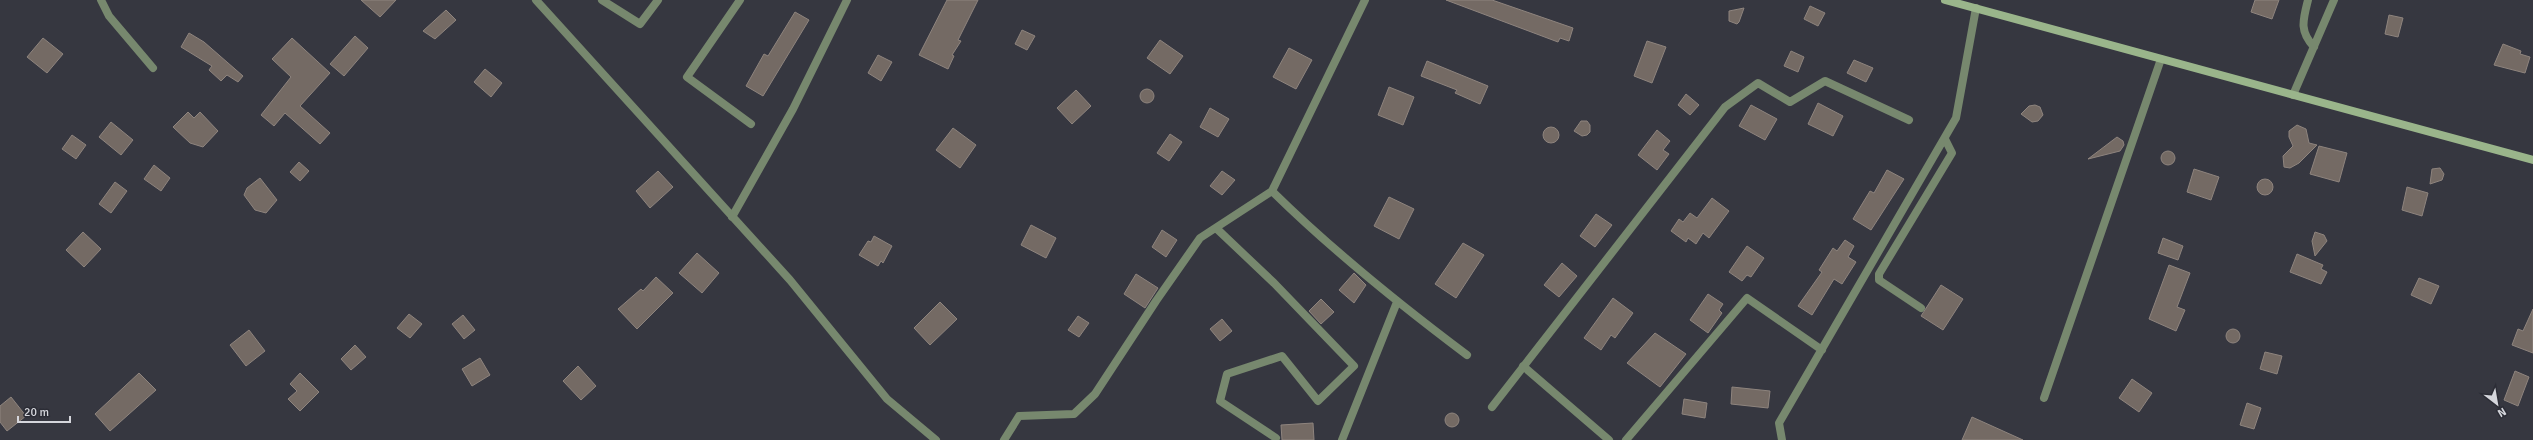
<svg xmlns="http://www.w3.org/2000/svg" width="2533" height="440" font-family="Signika,sans-serif">
	<style>
		.building { fill: #746a64; stroke: #8e847e }
		.lines { fill: none; stroke-linecap: round; stroke-linejoin: round }
		.street { stroke: #77886e; stroke-width: 8 }
		.secondary { stroke: #9ab58b; stroke-width: 8 }
	</style>
	<rect width="100%" height="100%" fill="#363740"/>
	<path class="building" d="M361 0H396L380 17Z
		M947 0H978L958 40 961 41 952 55 954 56 948 69 919 55Z
		M1446 0H1492L1573 28 1569 41 1560 38 1558 42Z
		M2255 0H2279L2272 19 2251 12Z
		M1810 6 1825 13 1818 26 1804 19Z
		M1744 8 1739 22 1737 24 1729 21V11Z
		M446 10 456 20 435 39 423 31Z
		M795 12 809 20 763 96 746 86 764 54 768 56Z
		M2389 15 2403 18 2398 37 2385 34Z
		M1022 30 1035 36 1027 50 1015 44Z
		M189 33 204 42 243 76 238 82 227 75 221 81 209 70 212 66 181 47Z
		M355 36 368 48 344 76 330 64Z
		M43 38 63 54 47 73 27 57Z
		M292 38 330 73 300 106 330 133 320 144 285 113 274 126 261 115 291 77 272 59Z
		M1160 40 1183 56 1170 74 1147 58Z
		M1647 41 1666 47 1652 83 1634 76Z
		M2503 44 2521 51 2520 54 2530 57 2525 73 2494 65Z
		M1289 48 1312 60 1296 89 1273 77Z
		M1791 51 1804 57 1798 72 1784 66Z
		M878 55 892 62 881 81 868 73Z
		M1854 60 1873 68 1866 82 1847 73Z
		M1427 61 1488 86 1480 104 1455 93 1457 90 1421 76Z
		M485 69 502 83 491 97 474 82Z
		M1389 87 1414 97 1403 125 1378 115Z
		M1140 96a7 7 0 1 1 14 0a7 7 0 1 1-14 0Z
		M1076 90 1091 106 1072 124 1057 108Z
		M1686 94 1699 105 1690 115 1678 105Z
		M1818 103 1843 116 1833 136 1808 124Z
		M1751 105 1777 119 1765 140 1739 126Z
		M2035 105 2040 107 2043 115 2038 121 2032 122 2021 114 2029 106Z
		M1210 108 1229 119 1218 137 1200 127Z
		M188 112 194 118 200 112 218 131 203 147 190 143 173 127Z
		M1581 121H1587L1590 125V132L1587 135 1582 136 1574 131Z
		M111 122 133 140 121 155 99 137Z
		M2297 125 2306 129 2309 143 2317 145 2299 163 2290 168 2284 167 2283 156 2293 146 2289 137V131Z
		M1543 135a8 8 0 1 1 16 0a8 8 0 1 1-16 0Z
		M953 128 976 145 960 168 936 150Z
		M1657 130 1670 141 1663 150 1669 154 1657 170 1638 155Z
		M1170 134 1182 142 1169 161 1157 153Z
		M72 135 86 145 76 159 62 149Z
		M2117 137 2123 141 2124 145 2120 151 2088 159Z
		M2319 146 2347 153 2339 182 2310 174Z
		M2161 158a7 7 0 1 1 14 0a7 7 0 1 1-14 0Z
		M299 162 309 171 300 181 290 172Z
		M154 165 170 178 161 191 144 179Z
		M2440 168 2444 174 2442 180 2430 184 2432 169Z
		M2194 169 2219 177 2211 200 2187 192Z
		M1887 170 1904 179 1871 230 1853 219 1870 191 1874 193Z
		M658 171 673 187 650 208 636 191Z
		M1222 171 1235 180 1222 195 1210 186Z
		M260 178 277 200 266 213 255 210 244 195 247 188Z
		M2257 187a8 8 0 1 1 16 0a8 8 0 1 1-16 0Z
		M115 182 127 191 111 213 99 204Z
		M2407 187 2428 193 2422 216 2402 210Z
		M1389 197 1414 209 1399 239 1374 226Z
		M1712 198 1729 211 1709 238 1703 233 1696 244 1688 238 1686 242 1671 231 1679 219 1683 222 1690 213 1697 218Z
		M1596 214 1612 225 1595 247 1580 236Z
		M1031 225 1056 238 1046 258 1021 245Z
		M1162 230 1177 240 1166 257 1152 247Z
		M83 232 101 249 84 267 66 250Z
		M2315 232 2324 235 2327 241 2315 256 2312 241Z
		M874 236 892 246 883 263 881 261 878 266 859 255 868 241 871 242Z
		M2163 238 2183 246 2178 260 2158 253Z
		M1845 240 1854 246 1848 257 1856 262 1842 284 1834 279 1812 315 1798 306 1822 272 1819 270 1833 248 1837 251Z
		M1463 243 1484 255 1456 298 1435 284Z
		M1747 246 1764 258 1751 277 1747 275 1742 281 1729 272Z
		M697 253 719 273 702 293 679 273Z
		M2297 254 2323 265 2321 269 2327 272 2321 284 2290 272Z
		M1562 263 1577 276 1559 297 1544 285Z
		M2169 265 2190 273 2177 307 2185 310 2176 331 2149 319Z
		M1354 273 1366 285 1354 303 1339 290Z
		M1136 274 1158 288 1145 308 1124 294Z
		M656 277 673 293 637 329 618 309 641 289 643 291Z
		M2419 278 2439 286 2431 304 2411 295Z
		M1941 285 1963 299 1943 330 1921 316Z
		M1708 294 1723 304 1719 310 1722 313 1708 333 1690 320Z
		M1613 298 1633 313 1615 338 1611 335 1601 350 1584 338Z
		M1321 299 1334 312 1321 324 1309 311Z
		M940 302 957 319 930 345 914 328Z
		M2533 309V353L2512 345 2518 329 2523 331Z
		M409 314 422 324 410 338 397 328Z
		M463 315 475 330 464 339 452 324Z
		M1078 316 1089 323 1079 337 1068 330Z
		M1222 319 1232 331 1220 341 1210 329Z
		M2226 336a7 7 0 1 1 14 0a7 7 0 1 1-14 0Z
		M249 330 265 351 246 366 230 345Z
		M1655 333 1686 354 1660 387 1627 363Z
		M355 345 366 357 351 370 341 359Z
		M2265 352 2282 356 2277 374 2260 369Z
		M480 358 490 375 472 386 462 369Z
		M578 366 596 386 581 400 563 381Z
		M2515 371 2529 377 2518 406 2504 400Z
		M139 373 156 390 110 431 95 414Z
		M300 373 319 392 300 411 288 399 297 391 290 384Z
		M2132 379 2152 393 2139 412 2119 398Z
		M1732 387 1770 391 1768 408 1731 404Z
		M11 397 26 416 7 431 0 422V406Z
		M1684 399 1707 403 1705 418 1682 414Z
		M2247 403 2261 408 2254 429 2240 425Z
		M1445 420a7 7 0 1 1 14 0a7 7 0 1 1-14 0Z
		M1972 417 2023 440H1962Z
		M1313 423 1314 440H1282L1281 425Z"/>
	<g class="lines">
		<path class="street" d="M101 0 109 16 153 68
			M536 0 790 280 887 399 936 440
			M602 0 640 24 658 0
			M740 0 687 77 751 124
			M1365 0 1272 191C1333 251 1399 304 1467 355
			M2308 0C2303 20 2299 31 2314 47
			M2293 95 2334 0
			M732 217 793 109 847 0
			M1216 228 1274 283 1354 366 1318 401 1282 356 1227 374 1220 401 1276 438
			M1921 308 1879 280V274L1952 153 1945 139
			M1523 366 1609 440
			M2044 398 2161 59
			M1492 407 1725 107 1758 83 1790 102 1825 81 1909 120
			M1004 440 1019 416 1074 414 1095 394 1156 301 1200 238 1272 191
			M1342 440 1397 302
			M1626 440 1747 298 1822 350
			M1782 440 1779 423 1956 118 1976 8"/>
		<path class="secondary" d="M1945 0 2533 160"/>
	</g>
	<g transform="translate(2497 404) rotate(149)" stroke="#2c2d36" stroke-width="3" paint-order="stroke">
	<path d="M0-3L7 15L0 10L-7 15Z" fill="#d5d6dc"/>
	<text y="-6" font-size="11" font-weight="bold" text-anchor="middle" fill="#d5d6dc">N</text>
	</g>
	<path d="M18 416v6h52v-6" fill="none" stroke="#d5d6dc" stroke-width="2"/>
	<text x="24" y="416" font-size="12" fill="#d5d6dc" stroke="#2c2d36" stroke-width="3" paint-order="stroke">20 m</text>
</svg>
